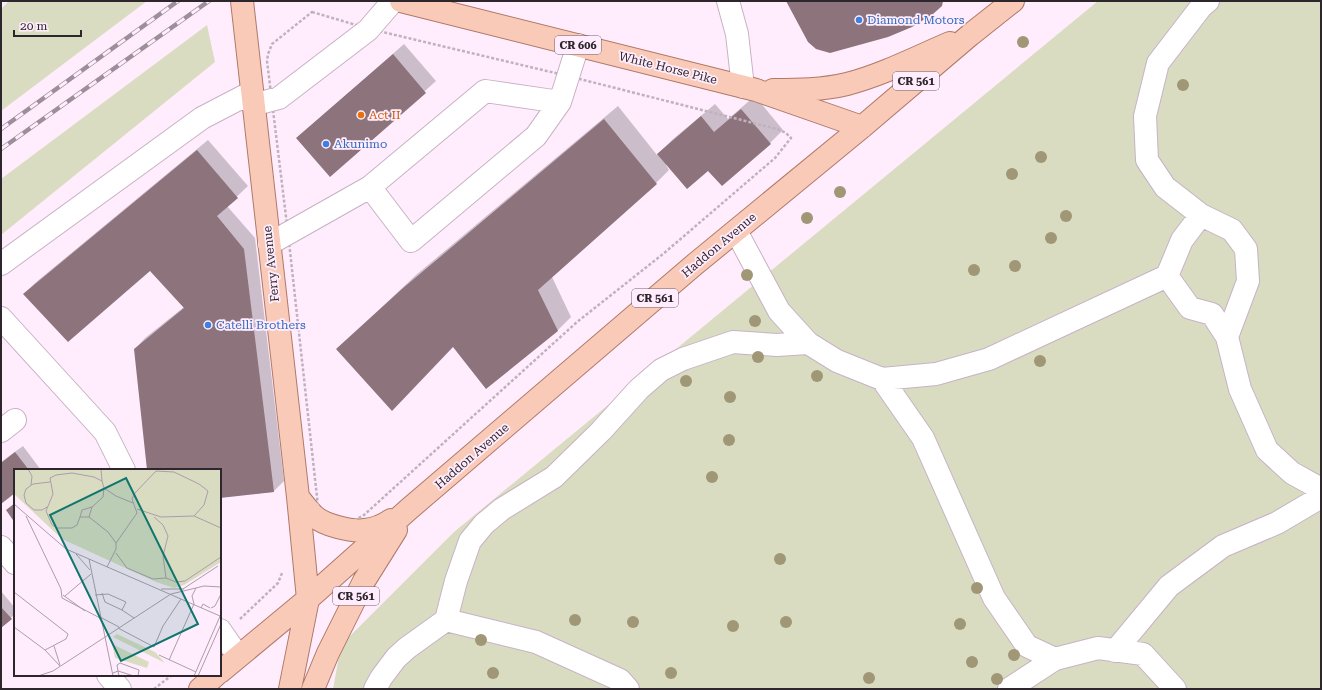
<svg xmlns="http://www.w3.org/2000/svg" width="1322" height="690" font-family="'Roboto Serif',serif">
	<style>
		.green { fill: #dadcc2 }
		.shadow { fill: #0003 }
		.building { fill: #8c737c }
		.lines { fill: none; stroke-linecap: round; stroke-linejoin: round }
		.minor-casing { stroke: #c7b2c5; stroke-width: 24 }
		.major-casing { stroke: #af7968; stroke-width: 24 }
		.path { stroke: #c0b1be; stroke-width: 2.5; stroke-dasharray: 3 2; stroke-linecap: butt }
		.minor { stroke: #fff; stroke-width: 22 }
		.major { stroke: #f9cab7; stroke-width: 22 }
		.rail-casing { stroke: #9c8f9a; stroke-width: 4.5 }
		.rail { stroke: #ffedfd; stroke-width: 3; stroke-dasharray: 9; stroke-linecap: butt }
		.tree { fill: #9f9776 }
		.shop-dot { fill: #3f7fe0; stroke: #ffedfd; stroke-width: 1.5 }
		.food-dot { fill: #e8710a; stroke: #ffedfd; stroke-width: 1.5 }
		.labels { text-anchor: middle; stroke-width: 3.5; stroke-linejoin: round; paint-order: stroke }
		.shield { fill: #ffedfd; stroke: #6d626b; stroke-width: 1 }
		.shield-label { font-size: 11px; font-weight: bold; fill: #2e262d }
		.shop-label { font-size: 12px; fill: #366cbe; stroke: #ffedfd; text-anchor: start }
		.street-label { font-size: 12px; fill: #2e262d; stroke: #ffedfd }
		.food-label { font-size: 12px; fill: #c56008; stroke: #ffedfd; text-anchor: start }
		.inset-road { fill: none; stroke: #ab9daa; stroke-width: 1 }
		.view { fill: #0f766e; fill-opacity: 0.15; stroke: #0f766e; stroke-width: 2 }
		.inset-edge { fill: none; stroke: #2e262d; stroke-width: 2 }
	</style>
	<rect width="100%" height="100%" fill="#ffedfd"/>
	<path class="green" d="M9 1H147L1 111V9Z
		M1098 1H1321V689H333L341 645 454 532Z
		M207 25 215 62 1 235V179Z"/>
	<path class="shadow" d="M404 44 436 81 330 176 297 138Z
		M755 96 783 130 770 143 708 169 667 164 666 165 669 170 656 183 552 277 571 317 557 331 453 346 351 336 416 275 618 106 657 155 672 140 715 104 728 119Z
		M208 140 248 186 227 206 255 238 284 481 273 492 220 497V470H148L135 349 145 338 184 307 150 269 24 294 35 283Z
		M23 446 41 470H15V492L1 502V462Z
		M1 591 15 608V614L1 627Z"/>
	<path class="building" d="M786 1H943L942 6 933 14 912 27 888 37 830 53 816 49 808 42Z
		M393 54 426 93 330 177 296 138Z
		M741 109 771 144 722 186 708 171 687 189 657 154 701 116 714 132Z
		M604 119 657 184 538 290 558 331 486 389 453 347 392 411 336 349 402 289Z
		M197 150 238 198 217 216 244 249 274 492 220 498V470H147L134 349 184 308 150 271 68 342 23 294Z
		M15 452 29 470H15V493L1 504V463Z
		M15 503V523L6 510Z
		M1 607 12 619 1 628Z"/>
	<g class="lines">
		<g class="minor-casing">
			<path id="minor" d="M728 1 737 34 743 87
				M253 105 279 98 368 30 393 1
				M370 187 485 91 560 102
				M1201 215 1232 230 1246 249 1248 281 1227 337
				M736 231 779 311 808 343 837 361 882 379 936 374 989 359 1167 276 1182 240 1201 215 1165 187 1147 160 1145 116 1158 63 1201 7 1208 1
				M269 244 370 187 411 241 536 136 560 102 578 45
				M1 264 202 118 252 92
				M1167 276 1190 308 1212 314 1227 337 1240 389 1267 450 1292 473 1321 489
				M1 318 105 432 124 470
				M882 379 923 438 994 598 1027 646 1055 659
				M1 431 15 420
				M1 547 15 563
				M446 620 536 642 620 680 628 689
				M220 630 238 656
				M1115 651 1169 586 1223 546 1277 523 1321 497
				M108 675 120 689
				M375 689 381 678 396 658 407 648 446 620 456 581 470 541 484 524 502 509 554 477 601 431 639 389 661 370 683 359 733 342 777 345 808 343
				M1009 689 1055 659 1098 648 1143 654 1175 689"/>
		</g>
		<g class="major-casing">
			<path id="major" d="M242 1 298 497 308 599 290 689
				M401 1 756 90 862 127
				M773 90C798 90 822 90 847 84 882 75 917 57 950 43
				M298 497C303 503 308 510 314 516 324 525 351 532 365 530 374 529 384 525 391 520
				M220 672 308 599 409 509 694 265 862 127 970 35 1013 1
				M200 689 216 675
				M313 689 328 653 364 581 396 530"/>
		</g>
		<path class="path" d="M312 12 370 29 568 76 777 129 786 133 791 138 775 158 663 254 577 322 364 515C360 517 356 520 352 521 341 524 323 517 318 506L288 233 267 61 268 54 272 44Z
			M240 619 278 583 282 573
			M154 689 172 675"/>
		<use href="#minor" class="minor"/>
		<use href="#major" class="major"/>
		<g class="rail-casing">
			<path id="rail" d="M1 129 178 1
				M1 149 209 1"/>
		</g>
		<use href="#rail" class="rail"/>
	</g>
	<g class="tree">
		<circle cx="1023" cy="42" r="6"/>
		<circle cx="1183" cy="85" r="6"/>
		<circle cx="1041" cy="157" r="6"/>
		<circle cx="1012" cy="174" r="6"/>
		<circle cx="840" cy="192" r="6"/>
		<circle cx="1066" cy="216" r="6"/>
		<circle cx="807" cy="218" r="6"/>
		<circle cx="1051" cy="238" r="6"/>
		<circle cx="1015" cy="266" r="6"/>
		<circle cx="974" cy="270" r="6"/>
		<circle cx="747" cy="275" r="6"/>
		<circle cx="755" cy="321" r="6"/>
		<circle cx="758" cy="357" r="6"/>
		<circle cx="1040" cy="361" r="6"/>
		<circle cx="817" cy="376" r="6"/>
		<circle cx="686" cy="381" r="6"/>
		<circle cx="730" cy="397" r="6"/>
		<circle cx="729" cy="440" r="6"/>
		<circle cx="712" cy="477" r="6"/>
		<circle cx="780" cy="559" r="6"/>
		<circle cx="977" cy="588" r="6"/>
		<circle cx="575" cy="620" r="6"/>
		<circle cx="633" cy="622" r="6"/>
		<circle cx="786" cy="622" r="6"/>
		<circle cx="960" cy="624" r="6"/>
		<circle cx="733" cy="626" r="6"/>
		<circle cx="481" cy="640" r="6"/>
		<circle cx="1014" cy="655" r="6"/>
		<circle cx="972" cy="662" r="6"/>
		<circle cx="493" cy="673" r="6"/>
		<circle cx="671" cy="673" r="6"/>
		<circle cx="869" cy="678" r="6"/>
		<circle cx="997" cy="679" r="6"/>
	</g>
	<g class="shop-dot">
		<circle cx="859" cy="20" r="4"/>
		<circle cx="326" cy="144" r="4"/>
		<circle cx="208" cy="325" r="4"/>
	</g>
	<circle class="food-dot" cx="361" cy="115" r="4"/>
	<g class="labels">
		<g class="shield">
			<rect x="555" y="36" width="46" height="18" rx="3"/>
			<rect x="893" y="72" width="46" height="18" rx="3"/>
			<rect x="632" y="289" width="46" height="18" rx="3"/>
			<rect x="333" y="587" width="46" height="18" rx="3"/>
		</g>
		<g class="shield-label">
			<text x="578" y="49">CR 606</text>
			<text x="916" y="85">CR 561</text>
			<text x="655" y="302">CR 561</text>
			<text x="356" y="600">CR 561</text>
		</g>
		<g class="shop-label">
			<text x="867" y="24">Diamond Motors</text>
			<text x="334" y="148">Akunimo</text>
			<text x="216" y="329">Catelli Brothers</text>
		</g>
		<g class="street-label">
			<text transform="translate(668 68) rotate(14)" y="4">White Horse Pike</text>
			<text transform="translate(719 245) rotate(-40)" y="4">Haddon Avenue</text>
			<text transform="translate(271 264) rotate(-96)" y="4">Ferry Avenue</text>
			<text transform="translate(472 456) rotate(-41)" y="4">Haddon Avenue</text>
		</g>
		<g class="food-label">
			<text x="369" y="119">Act II</text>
		</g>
	</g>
	<g transform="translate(14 469)">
		<rect width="207" height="207" fill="#ffedfd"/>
		<path d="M0 0H207V93L170 116 160 119 142 113 48 70 0 25ZM103 165 141 183 151 194 99 168ZM98 175 135 193 133 199 101 189Z" fill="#dadcc2"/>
		<path class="inset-road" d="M14 0 18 7 17 16M87 0 88 12M90 19 88 12 80 8 58 4 42 6 36 9 39 25 32 42 38 56 43 59H58L63 56 66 48H75L94 63 102 74V80L93 98M0 35 52 80 206 147M33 38 28 41H20L12 34 10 26 12 20 19 15 36 13M12 47 47 120 48 129 86 149M180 47 207 59M66 48 68 41 78 38M75 48 78 38 89 28 90 19 102 27 119 34M140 48 149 56 154 67 149 87 152 109M102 74 123 44 118 30 121 24 142 2 160 3 185 15 194 22 190 36 180 47 147 48 123 40M102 84 113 99 139 110 152 109 162 113 171 112 207 88M62 85 76 101M75 90 99 207M147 120H170M169 120 204 97M0 123 54 165 52 170 31 181M88 124 91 133 108 141M49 126 71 142M81 126 94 125 112 133 108 141 120 149M51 127 77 105M180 135 178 127 182 119M187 139 189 135 196 139M197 139 201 137 207 125M86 148 105 158M0 158 31 181 46 197M104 159 140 178 149 157 167 130M40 177 46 196M145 186 182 203M155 191 180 135M99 204 104 202 103 196 106 194 125 201 124 207M24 207 39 202 157 125 190 117 207 118M105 207 104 202 120 207M180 207 207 145M184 207 207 155"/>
		<path class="view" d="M112 9 184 155 107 192 36 46Z"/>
		<rect width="207" height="207" class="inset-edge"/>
	</g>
	<rect width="1322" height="690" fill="none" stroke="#2e262d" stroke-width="4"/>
	<path d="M14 30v6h67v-6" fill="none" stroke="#2e262d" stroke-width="2"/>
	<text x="20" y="30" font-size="12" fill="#2e262d" stroke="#ffedfd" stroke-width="3" paint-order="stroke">20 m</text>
</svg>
